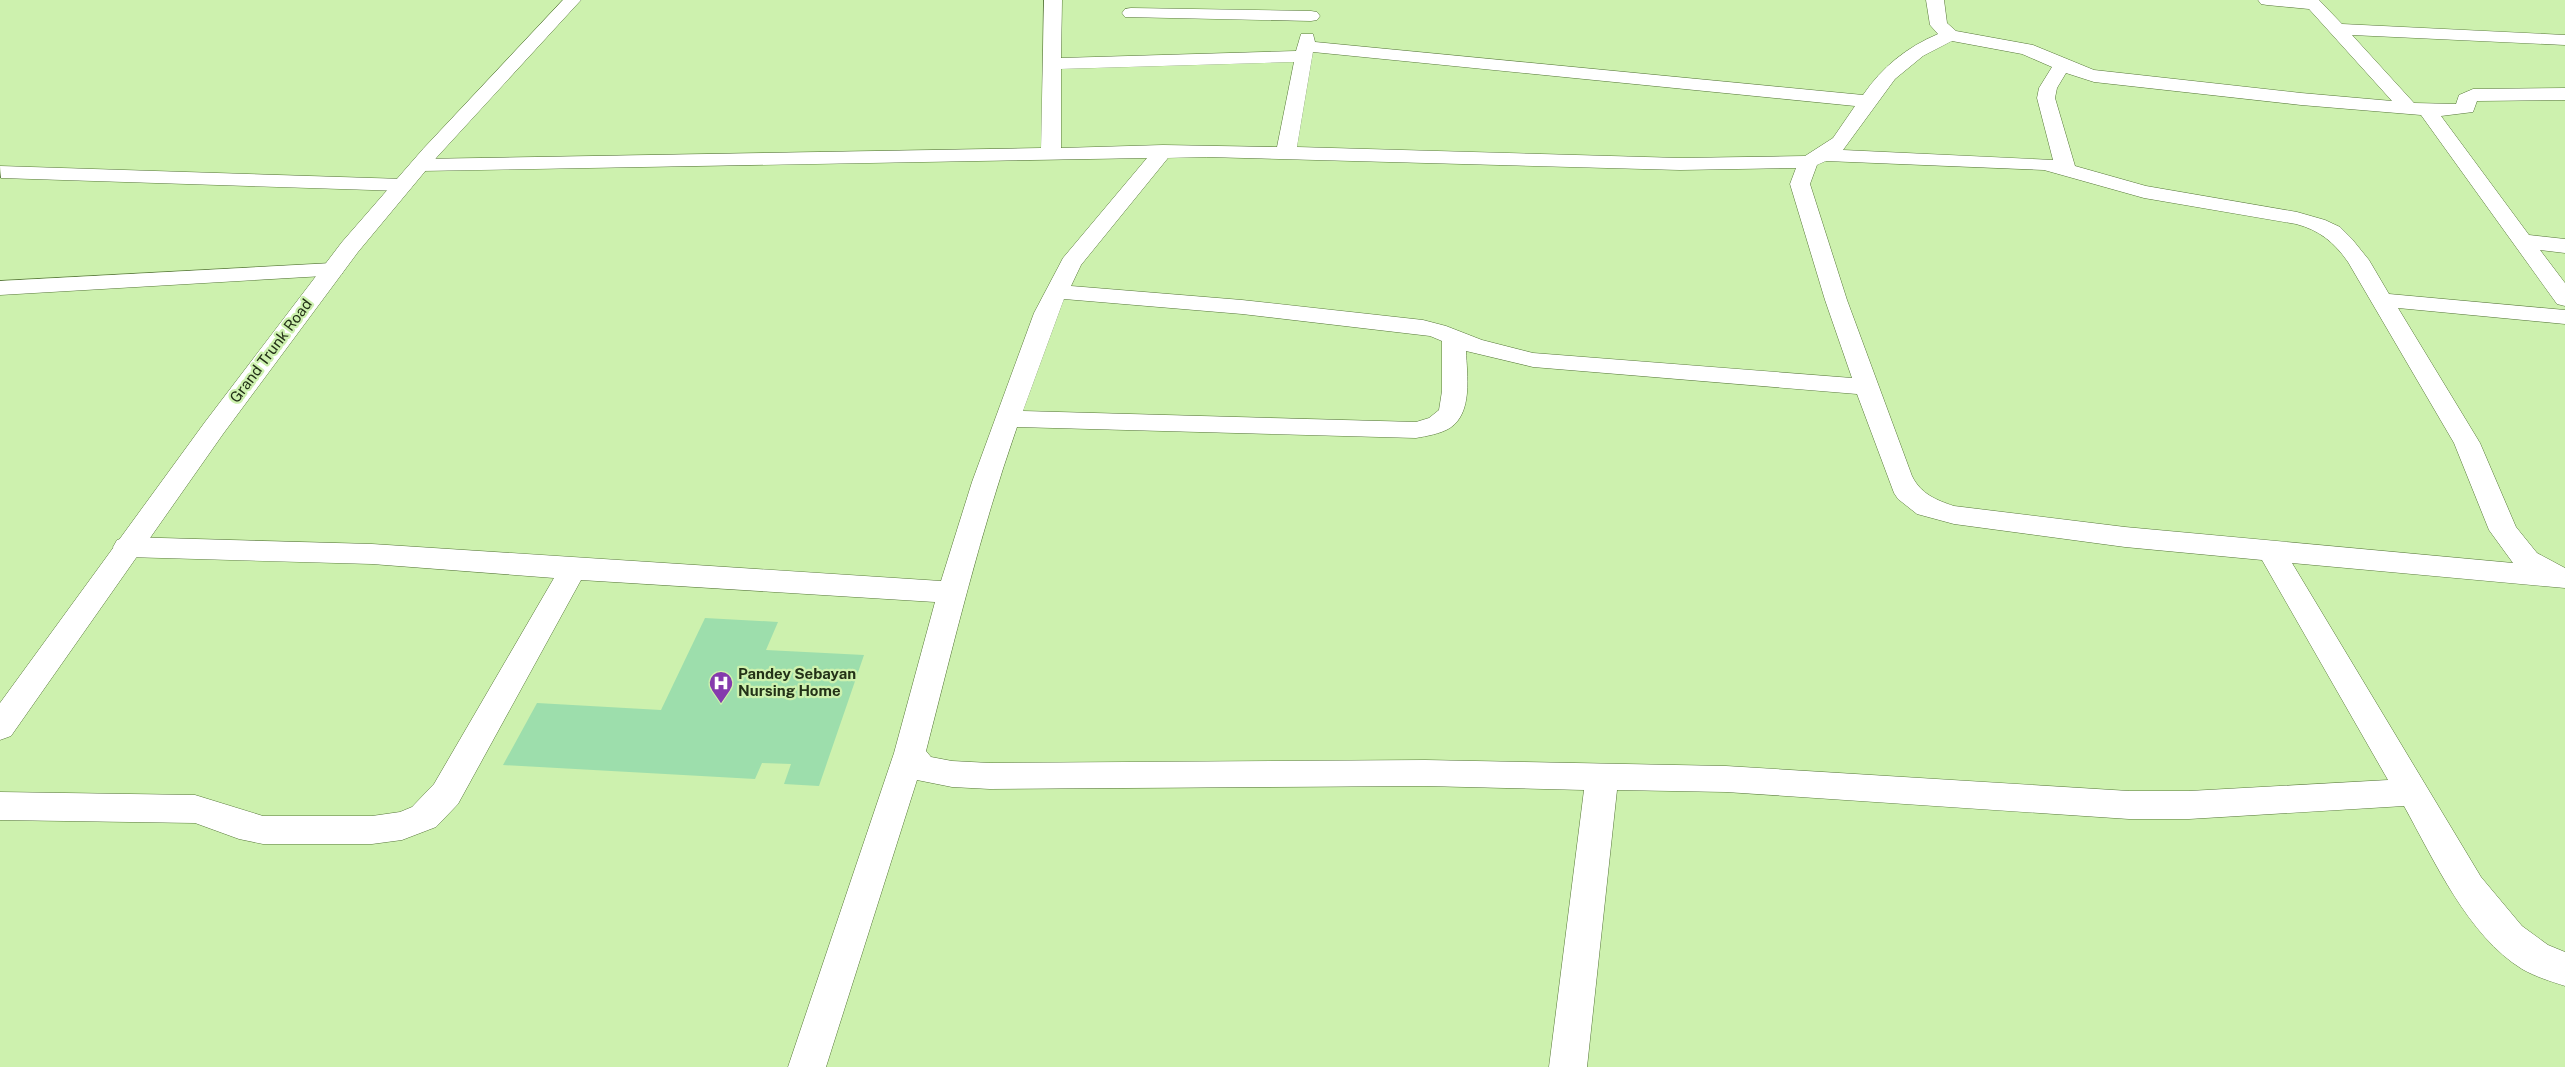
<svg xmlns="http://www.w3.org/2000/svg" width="2565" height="1067" font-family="'Public Sans',sans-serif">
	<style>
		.building { fill: #9ddeac }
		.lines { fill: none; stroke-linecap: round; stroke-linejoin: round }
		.minor-casing { stroke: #567638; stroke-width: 1 }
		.major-casing { stroke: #567638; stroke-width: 1 }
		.minor { fill: #fff; fill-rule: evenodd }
		.major { fill: #fff; fill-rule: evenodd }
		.labels { text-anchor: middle; stroke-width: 4.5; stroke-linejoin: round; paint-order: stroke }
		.street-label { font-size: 15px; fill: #233117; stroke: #cdf1ae }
		.poi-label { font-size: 15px; font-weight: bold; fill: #233117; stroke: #cdf1ae; text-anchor: start }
	</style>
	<rect width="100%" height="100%" fill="#cdf1ae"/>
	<path class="building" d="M705 618 778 622 766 650 864 655 819 786 784 784 791 764 762 763 755 779 503 765 537 703 661 710Z"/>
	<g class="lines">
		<g class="minor-casing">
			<path id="minor" d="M1044 0H1062L1061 58 1296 51 1301 34H1313L1315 42 1863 95C1882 67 1907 47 1938 34L1930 25 1926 0H1944L1947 23 1956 31 2033 45 2094 70 2301 93 2392 101 2309 9 2267 5 2261 4 2258 0H2319L2342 24 2565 35V45L2352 35 2414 103 2456 104 2459 95 2473 89 2565 88V100L2477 101 2473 112 2441 116 2529 235 2565 239V253L2540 250 2565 283V306L2557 304 2421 115 2301 105 2094 82 2066 73 2057 88 2055 98 2075 166 2146 186 2297 212 2325 220 2340 227 2352 239 2369 260 2389 294 2565 310V324L2398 308 2480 443 2516 527 2537 553 2565 568V588L2292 563 2481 877 2522 926 2548 945 2565 952V986C2550 981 2536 977 2522 969 2468 936 2434 860 2404 806L2189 819H2129L1726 792 1617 790 1587 1067H1549L1584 790 1425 786 990 789 952 787 917 780 826 1067H788L894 753 935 602 581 580 458 804 436 827 402 840 372 844H263L239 839 195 823 0 820V792L195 795 263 816H372L400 812 412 807 434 784 554 578 372 564 127 557 117 554 113 547 117 540 127 537 372 544 941 581 972 482 1034 313 1063 258 1147 158 420 171 413 169 410 165 413 161 420 159 1041 148ZM1952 41 2022 54 2052 67 2039 88 2037 98 2053 160 1843 150 1895 79 1923 56ZM1313 52 1855 106 1833 138 1805 156 1680 158 1297 147ZM1294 62 1277 147 1163 145 1061 148V69ZM1207 157 1680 170 1796 168 1790 184 1825 300 1852 378 1533 353 1482 340 1446 326 1423 320 1242 300 1071 286 1081 265 1168 158ZM1826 161 2044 170 2144 198 2296 224C2319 230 2334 242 2348 262L2454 443 2489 530 2513 563 2125 527 1954 506C1936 500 1921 494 1912 476L1847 300 1810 184 1817 165ZM1064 299 1242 314 1430 336 1442 341V391L1439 410 1429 418 1416 422 1023 411ZM1466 351 1533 367 1857 394 1894 493 1898 499 1917 514 1954 524 2125 547 2262 560 2388 780 2189 791H2129L1726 766 1425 760 990 763 952 761 931 757 926 751C954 642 980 533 1017 427L1416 438C1427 436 1440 434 1450 428 1473 413 1467 375 1466 351Z
				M1131 8 1311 11 1317 12 1320 16 1317 20 1311 21 1125 17 1122 13 1125 9Z
				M0 166 403 179 410 181 413 185 410 189 403 191 1 178Z
				M333 263 341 265 344 270 341 275 0 295V281Z"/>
		</g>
		<g class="major-casing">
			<path id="major" d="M563 0H581L437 157 358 252 223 434 11 736 0 740V703L205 422 342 242 423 149Z"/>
		</g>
		<use href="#minor" class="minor"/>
		<use href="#major" class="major"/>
	</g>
	<defs>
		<g id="hospital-pin" transform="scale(1.25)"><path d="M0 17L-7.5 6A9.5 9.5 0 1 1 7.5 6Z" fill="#853bad" stroke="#cdf1ae"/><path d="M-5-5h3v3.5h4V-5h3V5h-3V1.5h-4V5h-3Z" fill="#fff"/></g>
	</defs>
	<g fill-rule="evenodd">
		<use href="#hospital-pin" x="721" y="683"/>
	</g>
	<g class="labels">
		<g class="street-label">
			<text transform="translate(271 351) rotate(-53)" y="5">Grand Trunk Road</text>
		</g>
		<g class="poi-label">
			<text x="738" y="679">Pandey Sebayan<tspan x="738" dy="17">Nursing Home</tspan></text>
		</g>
	</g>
</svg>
